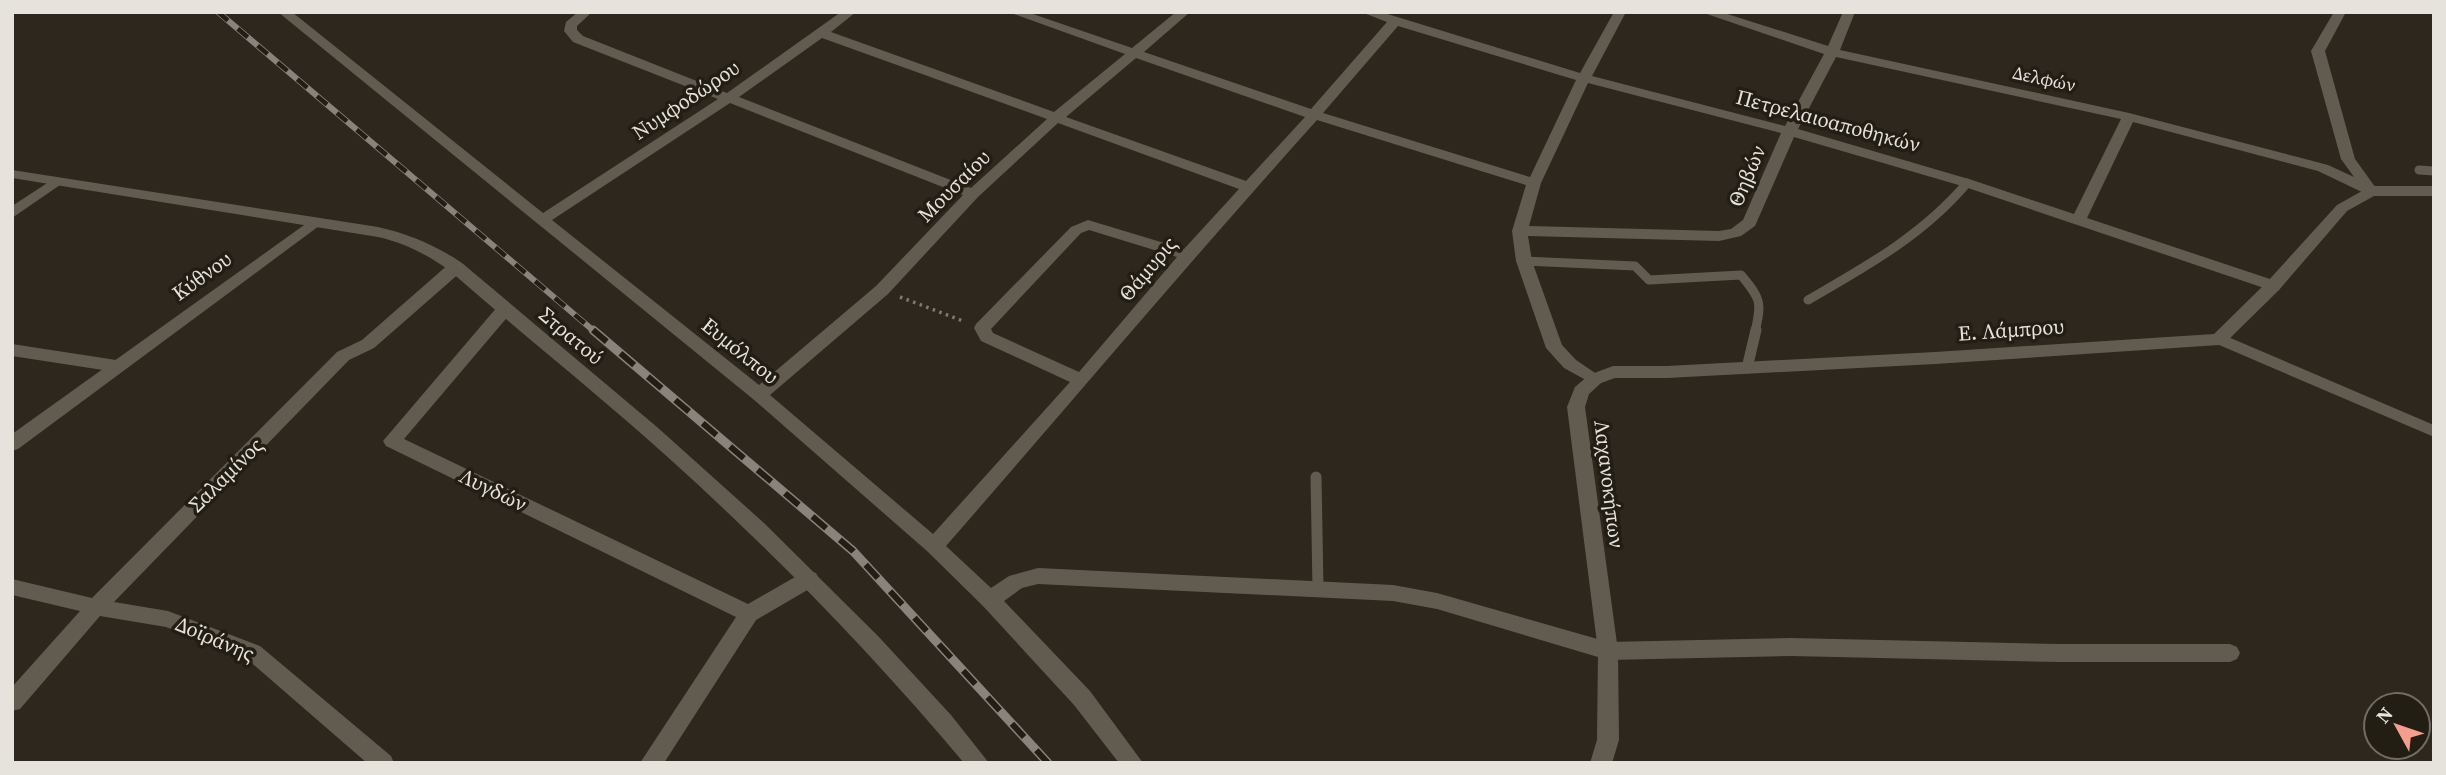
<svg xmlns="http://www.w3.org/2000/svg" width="2446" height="775" font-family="'Source Serif 4',serif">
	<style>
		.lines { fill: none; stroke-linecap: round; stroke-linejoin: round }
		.path { stroke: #7f7a72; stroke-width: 3.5; stroke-dasharray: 2.5 4.5; stroke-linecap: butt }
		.service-far1 { stroke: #625c50; stroke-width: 9 }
		.service { stroke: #625c50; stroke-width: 11 }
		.minor { fill: #625c50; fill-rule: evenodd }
		.tertiary { fill: #625c50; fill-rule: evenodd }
		.secondary { fill: #625c50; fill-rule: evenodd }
		.rail-far1-casing { stroke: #88837b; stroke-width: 6 }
		.rail-casing { stroke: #88837b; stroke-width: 9 }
		.rail-far1 { stroke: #231e14; stroke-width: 4.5; stroke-dasharray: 13; stroke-linecap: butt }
		.rail { stroke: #231e14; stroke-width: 6; stroke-dasharray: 18; stroke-linecap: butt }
		.labels { text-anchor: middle; stroke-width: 7; stroke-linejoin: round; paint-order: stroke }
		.far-street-label { font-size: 18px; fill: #e6e2dc; stroke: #231e14 }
		.street-label { font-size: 21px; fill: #e6e2dc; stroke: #231e14 }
	</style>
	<rect width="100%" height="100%" fill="#2d271d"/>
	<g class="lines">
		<path class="path" d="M900 297 963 321"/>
		<path class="service-far1" d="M2419 170 2434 171
			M1524 261 1635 266 1649 280 1741 275C1761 299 1762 302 1755 332
			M1808 300C1867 266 1923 235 1967 183"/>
		<path class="service" d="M2219 339 2434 431
			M1747 368 1756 330
			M1316 477 1318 589"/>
		<path class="minor" d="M278 12H292L543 213 718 99 573 42 564 31 566 22 578 12H592L577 26V30L583 36 727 93 841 12H856L831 32 1054 112 1125 54 1008 12H1027L1132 48 1176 12H1190L1144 52 1311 109 1387 22 1361 12H1381L1580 73 1614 12H1626L1592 76 1785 126 1824 54 1701 12H1721L1828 46 1843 12H1855L1840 50 2129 113 2328 165 2354 177 2341 159 2311 51 2334 12H2346L2325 51 2355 159 2378 191 2371 196 2366 194 2318 171 2133 122 2087 218 2279 282 2281 286 2279 290 2273 291 1962 186 1794 137 1755 226 1741 236 1719 241 1528 236 1532 261 1562 345 1576 360 1604 379 1595 385 1564 368 1546 348 1516 261 1512 231 1526 185 1317 120C1191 260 1070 404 946 546L991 588 1009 576 1038 568 1393 585 1437 593 1608 642 1791 638 2059 644H2230L2237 647 2240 653 2237 659 2230 662H2059L1791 656 1608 660 1437 609 1393 601 1038 584 1022 588 1004 601 1090 691 1143 763H1119L1074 705 983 606 927 551 753 399ZM1398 26 1576 80 1530 177 1323 113ZM822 38 1047 119 971 188 739 97ZM1836 57 2121 119 2074 214 1972 180 1798 129ZM1136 58 1305 117 1246 181 1066 117ZM1588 83 1781 133 1743 220 1731 229 1719 231 1529 226 1541 183ZM730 103 963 195 876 286 759 385 552 220ZM1058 123 1239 189 1184 249 1088 220 1071 227 976 324 974 328 981 341 1070 382 933 534 770 395 888 294 978 197ZM1089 230 1177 257 1079 372 993 333 991 329 1081 233Z
			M456 262 464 267 462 271 374 348 349 360 114 602 168 611 260 646 391 756 394 763H367L246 658 166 627 100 616 20 709 12 711V687L80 611 12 595V579L92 598 337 352 362 340 450 263Z
			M504 304 510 306 512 310 510 314 404 439 748 604 802 573 809 571 816 573 819 579 816 585 756 620 664 763H640L736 617 386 446 383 441 498 306Z
			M12 344 116 360 125 366 116 372 12 356Z"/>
		<path class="tertiary" d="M55 178 60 179 62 182 60 185 12 218V206Z
			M2371 186H2434V196H2374L2347 211 2279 290 2225 343 2219 345 1935 364 1667 378H1615L1601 383 1589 394 1585 407 1618 651 1619 740 1612 763H1590L1597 740 1598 651 1567 407 1575 387 1589 375 1613 366H1667L1935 352 2214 334 2267 282 2337 205Z
			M314 218 319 220 322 223 319 226 18 449 12 451V434Z"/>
		<path class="secondary" d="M12 170 378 227C409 234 435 245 462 263L657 427 764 523 878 636 951 715 989 763H964C874 656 776 555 672 461 600 396 523 335 450 271 428 255 405 243 378 237L12 178Z"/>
		<g class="rail-far1-casing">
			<path id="rail-far1" d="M218 12 595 332"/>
		</g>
		<g class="rail-casing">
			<path id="rail" d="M593 330 853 551 1048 763"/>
		</g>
		<use href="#rail-far1" class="rail-far1"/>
		<use href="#rail" class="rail"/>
	</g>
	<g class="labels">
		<g class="far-street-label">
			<text transform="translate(2044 79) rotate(12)" y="6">Δελφών</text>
		</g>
		<g class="street-label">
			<text transform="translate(686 100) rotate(-34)" y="7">Νυμφοδώρου</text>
			<text transform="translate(1828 121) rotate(15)" y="7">Πετρελαιοαποθηκών</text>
			<text transform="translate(1747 176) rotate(-67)" y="7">Θηβών</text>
			<text transform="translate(954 186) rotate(-45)" y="7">Μουσαίου</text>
			<text transform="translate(1148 269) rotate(-50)" y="7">Θάμυρις</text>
			<text transform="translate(202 276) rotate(-36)" y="7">Κύθνου</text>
			<text transform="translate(2011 330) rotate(-4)" y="7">Ε. Λάμπρου</text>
			<text transform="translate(571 336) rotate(40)" y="7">Στρατού</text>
			<text transform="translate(740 351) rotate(39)" y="7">Ευμόλπου</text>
			<text transform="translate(226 475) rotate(-45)" y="7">Σαλαμίνος</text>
			<text transform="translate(1609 484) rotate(83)" y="7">Λαχανοκήπων</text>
			<text transform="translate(493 490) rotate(26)" y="7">Λυγδών</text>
			<text transform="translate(215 639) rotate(23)" y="7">Δοϊράνης</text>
		</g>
	</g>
	<rect width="2446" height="775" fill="none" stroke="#e6e2dc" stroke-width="28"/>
	<g transform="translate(2397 726) rotate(310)"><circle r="33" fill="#231e14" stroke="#716c64" stroke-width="2"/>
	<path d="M0-5L12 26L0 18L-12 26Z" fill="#f59d8e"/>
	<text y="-10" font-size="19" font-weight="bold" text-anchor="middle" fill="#e6e2dc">N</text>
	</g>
</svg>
